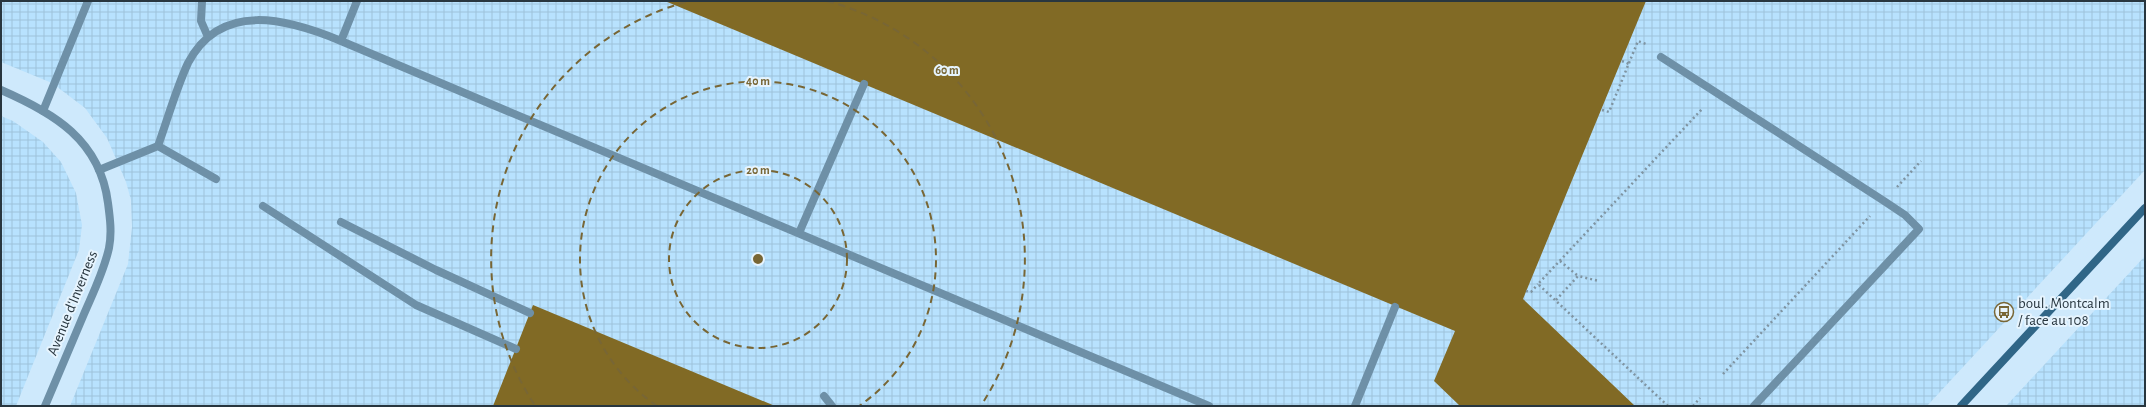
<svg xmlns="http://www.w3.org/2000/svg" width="2146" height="407" font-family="'Alegreya Sans',sans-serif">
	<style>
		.industrial { fill: url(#industrial-grid) }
		.building { fill: #816a25 }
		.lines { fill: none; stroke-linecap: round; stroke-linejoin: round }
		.path { stroke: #7f94a2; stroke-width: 2.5; stroke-dasharray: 2 3; stroke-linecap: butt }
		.lane { stroke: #6e90a7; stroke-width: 8 }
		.street { stroke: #6e90a7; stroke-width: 8 }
		.secondary { stroke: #306687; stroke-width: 8 }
		.ring { fill: none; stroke: #786635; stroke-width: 2; stroke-dasharray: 7 5 }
		.labels { text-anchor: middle; stroke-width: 4; stroke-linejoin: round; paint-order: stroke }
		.street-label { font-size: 15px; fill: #28363f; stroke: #e6f4fe }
		.poi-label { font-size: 15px; fill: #28363f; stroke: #e6f4fe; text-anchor: start }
		.centre { fill: #786635; stroke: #e6f4fe; stroke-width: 2 }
		.ring-label { font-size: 12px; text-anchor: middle; font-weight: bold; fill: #786635; stroke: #e6f4fe; stroke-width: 4; stroke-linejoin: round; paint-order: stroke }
	</style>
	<defs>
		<pattern id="industrial-grid" width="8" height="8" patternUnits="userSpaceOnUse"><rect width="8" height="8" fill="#b8e2fe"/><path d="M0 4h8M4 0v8" fill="none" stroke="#9ec2db"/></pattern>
	</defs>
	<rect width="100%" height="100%" fill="#cee9fc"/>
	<path class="industrial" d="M1 1H2145V170L1927 406H70L128 264 132 227 131 200 126 182 107 138 85 108 52 83 1 62Z
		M1 116 13 121 43 142 61 162 76 193 82 225 79 250 16 406H1Z
		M2145 256V406H2006Z"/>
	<path class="building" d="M665 1H1646L1523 299 1635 406H1460L1434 381 1455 331Z
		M533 305 775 406H493Z"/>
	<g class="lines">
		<path class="path" d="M1622 61 1629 64
			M1602 110 1609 112 1638 41 1646 44
			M1897 187 1921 161
			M1560 261 1578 276
			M1526 291 1531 292 1538 284
			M1556 300 1578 276 1599 281
			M1723 374 1870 216
			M1668 406 1538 284 1703 108
			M1693 406 1700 398"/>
		<path class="lane" d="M202 1 201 21 208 37
			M341 41 357 1
			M1661 57 1884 201 1905 215 1919 229 1754 406
			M43 111 88 1
			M158 146 216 179
			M99 170 158 146C168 118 176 89 188 63 221 0 288 19 341 41L1209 406
			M263 206 416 305 516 349
			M341 222 436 270 530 313
			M799 233 864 84
			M824 396 832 406
			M1355 406 1395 307"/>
		<path class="street" d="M1 90C54 113 100 140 108 203 110 218 112 233 109 248 104 271 93 293 84 314 71 344 58 375 45 406"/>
		<path class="secondary" d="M1961 406 2145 208"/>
	</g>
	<g class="ring">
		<circle cx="758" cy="259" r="89"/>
		<path d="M657 406A178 178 0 1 1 859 406"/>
		<path d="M534 404A267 267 0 0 1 689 1M827 1A267 267 0 0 1 982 404"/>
	</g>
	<defs>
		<g id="bus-ring" transform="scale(1)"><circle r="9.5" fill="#e6f4fe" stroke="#786635" stroke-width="1.5"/><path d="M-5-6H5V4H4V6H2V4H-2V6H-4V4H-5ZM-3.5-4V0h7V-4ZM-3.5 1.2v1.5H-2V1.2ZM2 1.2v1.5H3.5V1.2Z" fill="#786635"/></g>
	</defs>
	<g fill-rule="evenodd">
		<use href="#bus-ring" x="2004" y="312"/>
	</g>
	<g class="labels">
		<g class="street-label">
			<text transform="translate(72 303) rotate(-68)" y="5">Avenue d'Inverness</text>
		</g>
		<g class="poi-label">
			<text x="2018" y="308">boul. Montcalm<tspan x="2018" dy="17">/ face au 108</tspan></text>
		</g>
	</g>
	<circle cx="758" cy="259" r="6" class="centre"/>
	<g class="ring-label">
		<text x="947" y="74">60 m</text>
		<text x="758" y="85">40 m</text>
		<text x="758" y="174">20 m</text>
	</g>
	<rect width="2146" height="407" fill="none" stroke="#28363f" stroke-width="4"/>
</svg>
